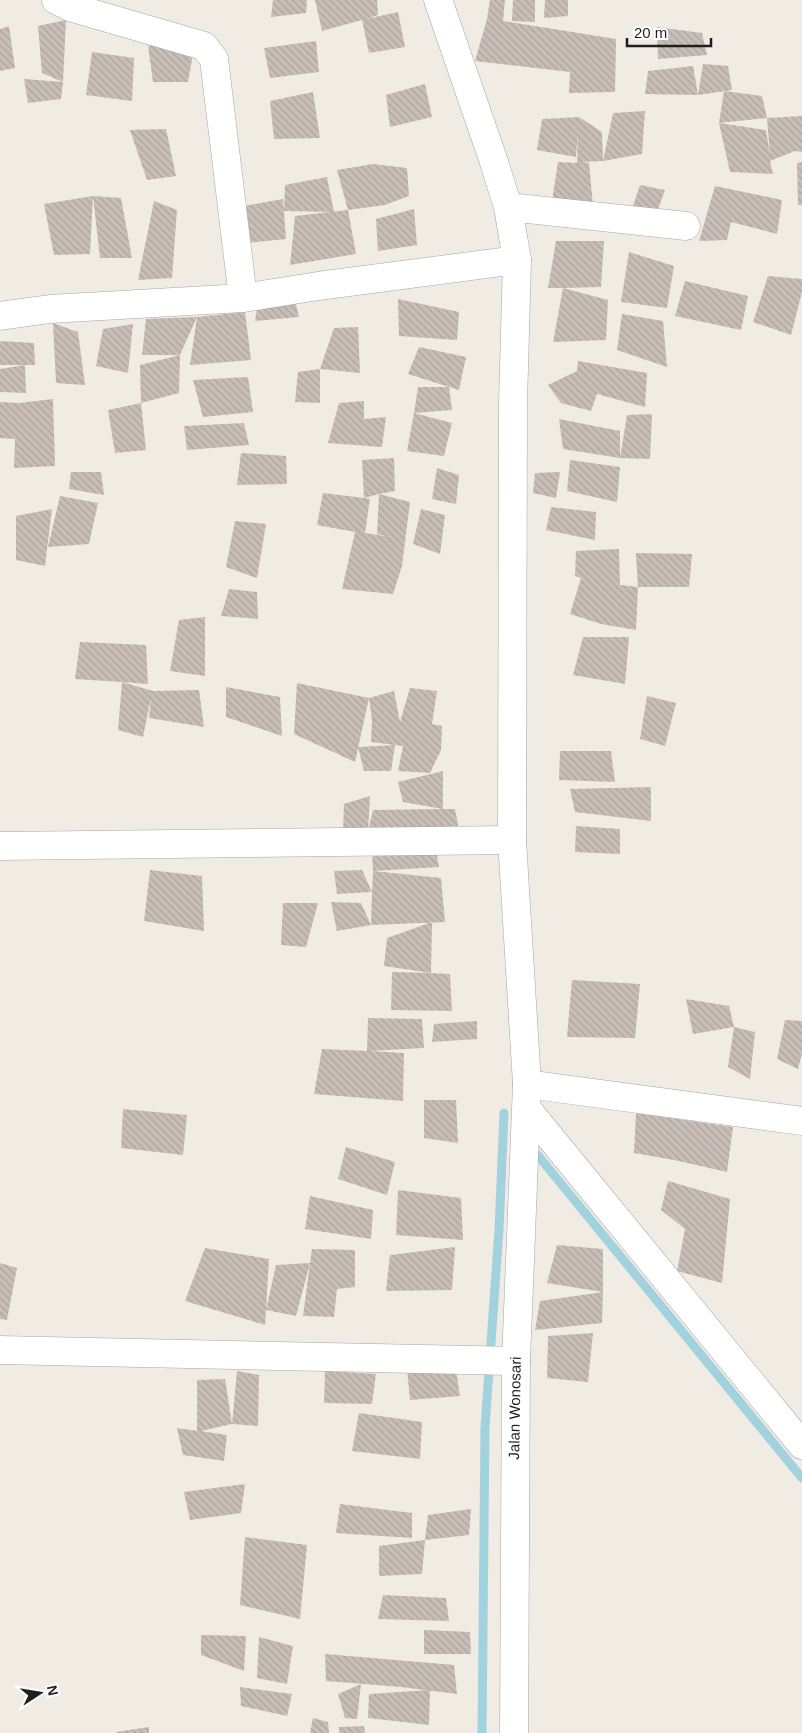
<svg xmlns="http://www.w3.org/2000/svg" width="802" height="1733" font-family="Arial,sans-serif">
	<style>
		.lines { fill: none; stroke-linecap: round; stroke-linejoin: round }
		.stream { stroke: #a3d2df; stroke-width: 9 }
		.building { fill: url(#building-back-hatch); fill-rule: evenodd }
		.minor-casing { stroke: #a6a6a6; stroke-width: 29 }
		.tertiary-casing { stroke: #a6a6a6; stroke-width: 29 }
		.minor { stroke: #fff; stroke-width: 28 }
		.tertiary { stroke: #fff; stroke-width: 28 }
		.labels { text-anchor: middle; stroke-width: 4; stroke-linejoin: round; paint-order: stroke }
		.street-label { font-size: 15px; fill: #1f1f1f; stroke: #fff }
	</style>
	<defs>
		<pattern id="building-back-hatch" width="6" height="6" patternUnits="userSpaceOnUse" patternTransform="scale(1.25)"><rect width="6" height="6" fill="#c8beb7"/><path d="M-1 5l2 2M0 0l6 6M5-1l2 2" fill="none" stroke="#aba39d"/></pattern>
	</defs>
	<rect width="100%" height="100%" fill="#f0ece4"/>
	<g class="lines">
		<path class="stream" d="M531 1147 802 1478
			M482 1733 485 1427 499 1230 504 1113"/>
	</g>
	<path class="building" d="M273 0H307L306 13 271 17Z
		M315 0H377L378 15 366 19 398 12 405 47 369 53 362 20 322 31Z
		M490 0H505L503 21 616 39 615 92 569 93 570 72 475 61 487 19Z
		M513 0H535V22L512 21Z
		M545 0H568V16L544 18Z
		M66 20 63 82 61 99 28 103 24 79 63 82 42 73 38 26Z
		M9 26 15 68 0 71V29Z
		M657 27 702 33 707 55 658 59Z
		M316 41 319 72 270 78 264 48Z
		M195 43 188 82H153L148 46Z
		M92 52 134 58 132 101 86 95Z
		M703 64 728 66 732 90 698 95 645 94 648 71 693 66 698 95Z
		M425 84 432 117 390 127 386 95Z
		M724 91 762 96 767 118 802 116V152L795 151 770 161 773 174 730 172 719 123 766 130 770 155 767 118 719 123Z
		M313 92 320 138 274 139 270 101Z
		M645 111 642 154 603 161 581 162 589 163 593 206 552 201 558 162 577 163 578 132 576 157 537 150 542 119 579 117 602 132 603 161 613 113Z
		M166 129 176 176 147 180 130 130Z
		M802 162V205H798L797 163Z
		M373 164 407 168 409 196 385 205 348 210 337 170Z
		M327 177 334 212 284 211 285 185Z
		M640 185 665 190 656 215 632 209Z
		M715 186 782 200 777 234 731 222 727 240 699 241Z
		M93 196 90 254 54 255 44 204Z
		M93 196 121 198 132 258H100Z
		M283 199 286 239 247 243 244 206Z
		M154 201 177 210 172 278 138 280Z
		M414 209 417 245 378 251 376 219Z
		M348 210 356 254 290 265 295 216Z
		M556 241H604L601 287 563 288 608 300 606 340 553 342 563 288H548Z
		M629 252 674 266 667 308 621 302Z
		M768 276 802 279V292L791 335 753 322Z
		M685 281 748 296 741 330 675 316Z
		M398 299 459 312 457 340 399 336Z
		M295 300 299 317 255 321 257 307Z
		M245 312 251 360 190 365 197 317Z
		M622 314 663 321 667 367 617 350Z
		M197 317 180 355 179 393 141 403 140 365 180 355H142L146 319Z
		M53 323 78 332 85 385 56 383Z
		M133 324 128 373 96 366 103 329Z
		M358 327 360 373 320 369V403L295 402 298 372 320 369 334 328Z
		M0 341 34 343 35 365H0Z
		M419 347 466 357 459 390 449 387 452 410 414 413 418 387H449L408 374Z
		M578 361 647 373 645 407 597 394 591 411 561 403 548 385 577 371Z
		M25 365 26 393 0 392V369Z
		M248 377 253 412 203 417 193 380Z
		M53 399 55 466 14 468 15 439 0 438V402L19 403Z
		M364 401V419L386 417 382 447 328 443 339 403Z
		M141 403 146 450 115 453 108 410Z
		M414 413 452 423 444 456 407 451Z
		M652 414 650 459 620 458 627 415Z
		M559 419 620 431V458L563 449Z
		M244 423 249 445 187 450 184 426Z
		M241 453 286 456 287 484 237 485Z
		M394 458 395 491 379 494 410 502 402 566 393 594 342 589 355 532 317 525 323 493 364 498 362 460ZM379 494 377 534 391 537 365 533 370 499 364 498Z
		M570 460 620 467 617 502 567 491Z
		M437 468 459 475 456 504 432 499Z
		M71 472H101L104 495 69 489Z
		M560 472 556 498 533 493 535 473Z
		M60 496 98 503 89 544 48 547Z
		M551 507 596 512 595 540 546 530Z
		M52 509 45 566 16 560V516Z
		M421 509 445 515 440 554 413 544Z
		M235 521 266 524 257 578 226 567Z
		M619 549 620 585 601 582 613 584 638 587 636 630 601 624 570 614 581 578 575 576 576 551Z
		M636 553 692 554 689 587H638Z
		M229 589 257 592 258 619 221 616Z
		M205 617V676L170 671 179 620Z
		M583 637H629L625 684 573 675Z
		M80 642 146 645 148 684 122 682 153 691 199 690 204 727 149 718 151 698 143 737 118 730 122 682 75 679Z
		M297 683 369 698 355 762 294 734Z
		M226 687 280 697 282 736 226 717Z
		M410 688 437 691 432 724 442 726 441 750 430 773 398 771 403 746 395 745 391 771H364L358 747 395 745 371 742 372 720 369 698 394 691 400 722Z
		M647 696 676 703 665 746 640 739Z
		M560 751H611L615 782 559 780Z
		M443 771V809H455L459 830 368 831 343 830 344 804 370 796 368 831 373 810 443 809 403 802 398 782Z
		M651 787V821L575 812 570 789Z
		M576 826 620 829V854L575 852Z
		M436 850 439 867 373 871 372 854Z
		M150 870 202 876 204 931 144 921Z
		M362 870 372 892 373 871 441 878 445 922 371 925 372 892 337 894 334 871Z
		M331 902 361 903 371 925 337 931Z
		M283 903H318L306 947 281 945Z
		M432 922 431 973 450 974 452 1011 391 1010 392 972 431 973 384 966 387 938Z
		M572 980 640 984 635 1038 567 1037Z
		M686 999 729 1006 734 1027 693 1034Z
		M368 1018 422 1019 424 1048 370 1051 404 1053 403 1101 314 1094 322 1049 367 1051Z
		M785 1020 802 1021V1053L798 1069 777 1059Z
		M477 1021V1039L432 1042 434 1024Z
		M734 1027 755 1032 750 1079 728 1067Z
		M424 1100H456L458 1143 424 1138Z
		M123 1109 187 1115 183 1155 121 1148Z
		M636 1113 733 1127 727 1172 674 1160 634 1153Z
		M346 1147 395 1162 387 1195 338 1179Z
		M668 1181 730 1199 722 1283 677 1271 685 1229 661 1210Z
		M398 1190 461 1198 463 1240 396 1235Z
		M310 1196 373 1210 371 1239 305 1229Z
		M557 1245 603 1249V1292L547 1283Z
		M455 1247 452 1290 386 1291 390 1255Z
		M205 1248 269 1259 266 1310 276 1265 310 1263 312 1249 355 1250V1287L337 1289 334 1317 303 1316 310 1263 296 1316 266 1310 265 1325 185 1301Z
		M0 1263 17 1268 7 1320 0 1319Z
		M603 1292 602 1323 535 1330 540 1301Z
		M593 1333 588 1382 547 1378 548 1336Z
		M407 1369 456 1370 460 1396 410 1400Z
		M237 1371 259 1375 258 1426 232 1424 201 1431 227 1435 224 1461 183 1455 177 1428 197 1431V1380L225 1379 232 1424Z
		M325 1371 376 1374 372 1404 324 1403Z
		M359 1413 422 1422 420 1459 352 1451Z
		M245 1484 241 1513 190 1520 184 1492Z
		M340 1504 412 1513V1538L336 1533Z
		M471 1509 469 1535 425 1540 428 1515Z
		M245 1537 307 1545 300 1619 240 1605Z
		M425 1540 422 1574 379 1576V1546Z
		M383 1595 446 1598 449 1621 378 1619Z
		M424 1630 470 1632 471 1654H424Z
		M201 1635 246 1636 244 1671 201 1655Z
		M259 1637 293 1646 287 1684 257 1678Z
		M325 1654 454 1665 457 1694 401 1687 326 1681Z
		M361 1684 357 1719 345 1718 338 1694Z
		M240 1687 292 1694 287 1716 241 1706Z
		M430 1690 429 1725 368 1718 369 1694Z
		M313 1718 328 1722 329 1733H310Z
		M364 1726 365 1733H339V1727Z
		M149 1727V1733H116V1732Z"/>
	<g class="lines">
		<g class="minor-casing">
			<path id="minor" d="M56 0 70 7 204 46 214 59 243 298
				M508 207 686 226
				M0 316 50 309 243 298 318 286 517 260
				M0 846 512 840
				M527 1084 802 1121
				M527 1109 802 1445
				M0 1350 516 1361"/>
		</g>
		<g class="tertiary-casing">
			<path id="tertiary" d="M438 0 494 162 508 207 517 260 513 404 512 840 527 1084 516 1361 514 1733"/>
		</g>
		<use href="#minor" class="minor"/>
		<use href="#tertiary" class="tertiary"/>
	</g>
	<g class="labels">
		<g class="street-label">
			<text transform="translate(515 1408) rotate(-89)" y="5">Jalan Wonosari</text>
		</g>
	</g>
	<g transform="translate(40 1693) rotate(78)" stroke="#ffffff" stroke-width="4" paint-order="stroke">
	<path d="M0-4L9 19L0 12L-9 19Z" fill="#1f1f1f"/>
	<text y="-8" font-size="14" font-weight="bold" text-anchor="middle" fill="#1f1f1f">N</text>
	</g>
	<path d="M627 38v8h84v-8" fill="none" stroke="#1f1f1f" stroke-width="2.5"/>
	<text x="634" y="38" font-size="15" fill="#1f1f1f" stroke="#ffffff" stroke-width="4" paint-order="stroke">20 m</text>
</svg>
